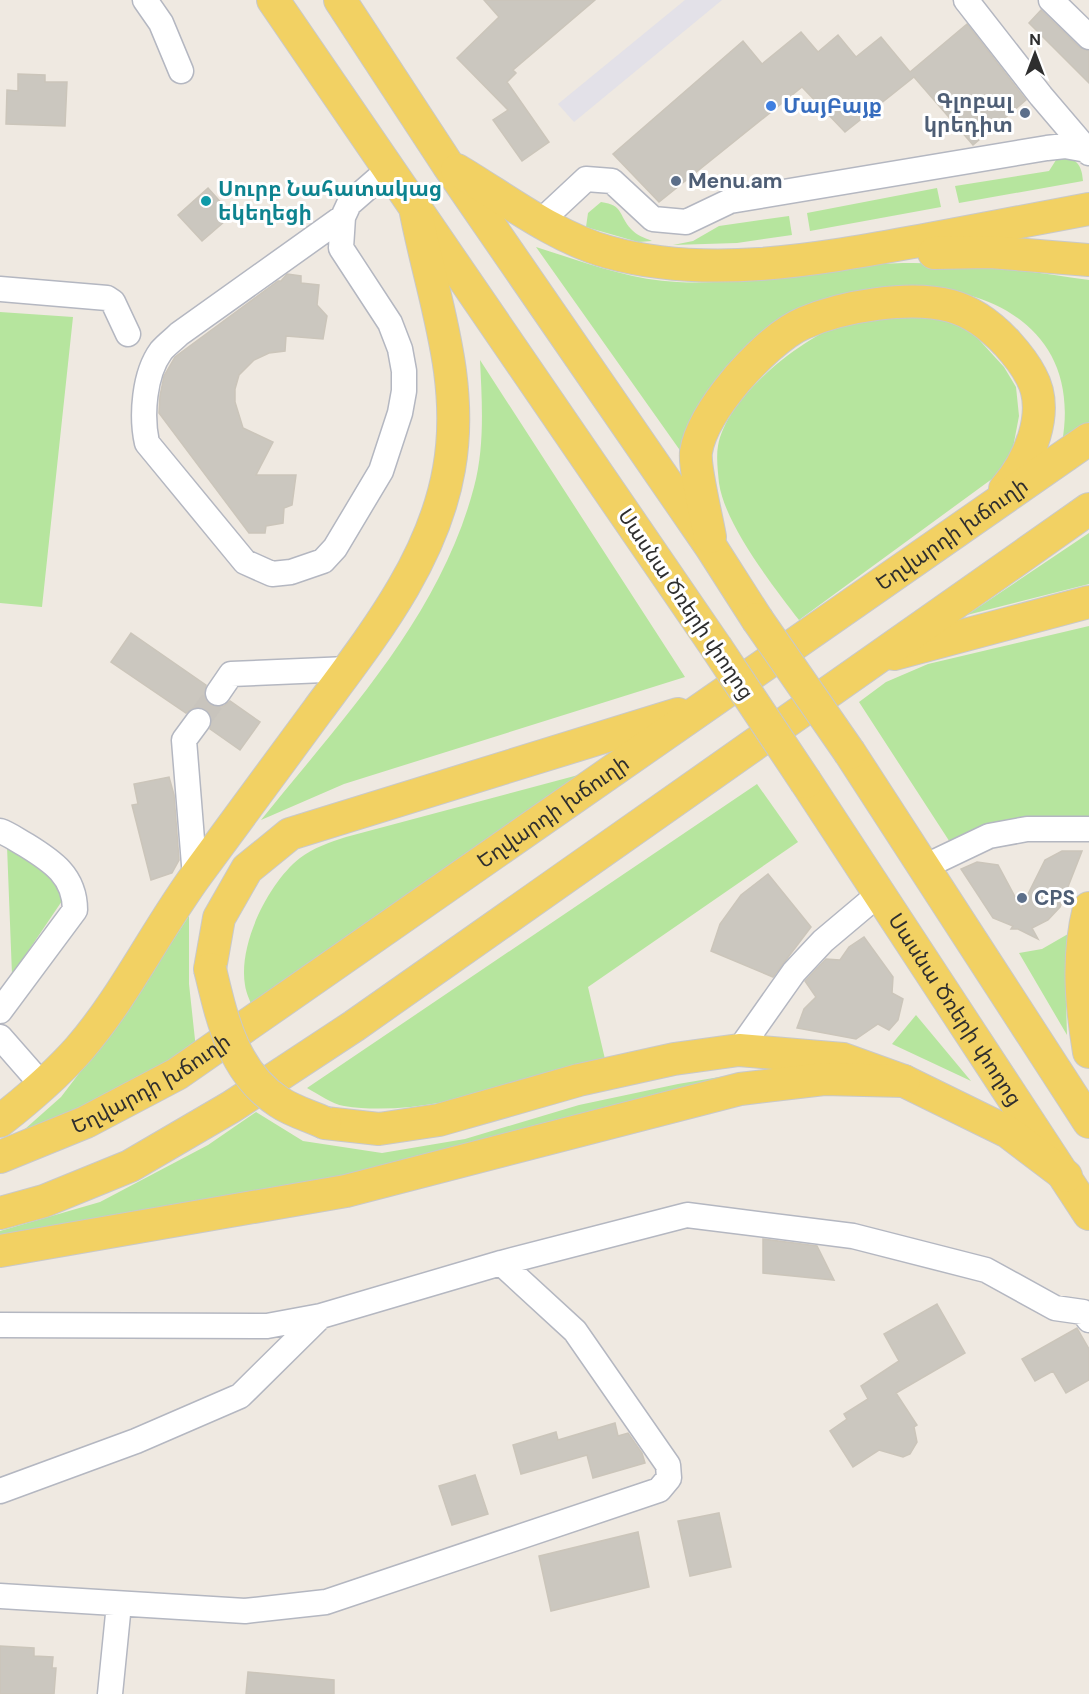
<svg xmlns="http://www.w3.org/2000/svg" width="1089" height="1694" font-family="'DM Sans','Noto Sans Armenian',sans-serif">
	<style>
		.industrial { fill: #e3e1e8 }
		.green { fill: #b6e59e }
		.building { fill: #cbc7bf; stroke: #cbc5ba; stroke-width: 1.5 }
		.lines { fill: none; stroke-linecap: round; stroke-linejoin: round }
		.minor-tunnel { stroke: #c8c4bd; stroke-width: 24; stroke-dasharray: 24 12; stroke-linecap: butt }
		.minor-casing { stroke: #b4b7c1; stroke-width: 27 }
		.major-casing { stroke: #c9c9c9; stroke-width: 34 }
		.minor { stroke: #fff; stroke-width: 24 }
		.major { stroke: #f2d163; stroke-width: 32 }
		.major-bridge-casing { stroke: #c9c9c9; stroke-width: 34; stroke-linecap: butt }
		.major-bridge { stroke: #f2d163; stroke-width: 32 }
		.shop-dot { fill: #3f7fe0; stroke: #fff; stroke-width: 2 }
		.service-dot { fill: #5c6f8a; stroke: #fff; stroke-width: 2 }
		.culture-dot { fill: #0f9aa8; stroke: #fff; stroke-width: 2 }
		.labels { text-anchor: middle; stroke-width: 6; stroke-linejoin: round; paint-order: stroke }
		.service-label { font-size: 21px; font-weight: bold; fill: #4e5e75; stroke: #fff; text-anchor: start }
		.shop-label { font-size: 21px; font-weight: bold; fill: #366cbe; stroke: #fff; text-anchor: start }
		.culture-label { font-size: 21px; font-weight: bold; fill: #0d838f; stroke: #fff; text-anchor: start }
		.street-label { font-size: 21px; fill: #2e2e2e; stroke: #fff }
	</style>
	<rect width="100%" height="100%" fill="#efe9e1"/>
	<path class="industrial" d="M685 0H722L574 122 558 104Z"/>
	<path class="green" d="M1066 156C1079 161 1082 168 1083 181L959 203 955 186 1049 171 1056 160Z
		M937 188 941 207 810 231 807 213Z
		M601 202C624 205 618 215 631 229 636 235 645 238 652 241L638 242 586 227 588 213Z
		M789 216 792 235 737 243 673 245 693 241 719 226Z
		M536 247C581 261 629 280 677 282 753 286 828 265 903 263 965 262 1028 271 1089 280V425L1062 443C1089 293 918 260 811 308 800 313 789 332 781 341 748 380 716 418 684 456Z
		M0 312 73 317 42 607 0 603Z
		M914 315 939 318 972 332 1004 367 1016 387 1019 416 1012 453 996 476 799 620C773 586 725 525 719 483 718 472 716 457 718 446 726 398 801 337 846 323 866 317 892 318 914 315Z
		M480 360 685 677 344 784 261 820C343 718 440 617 474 487 485 446 482 402 480 360Z
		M1089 533V584L967 615Z
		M1089 626V820L1032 841 957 853 859 702 886 682 928 664Z
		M597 770 252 1007C250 1000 246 993 245 985 238 945 268 883 300 858 313 848 330 842 346 837Z
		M757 784 798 842 588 987 605 1059C527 1080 425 1119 344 1106 332 1104 318 1094 307 1088Z
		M7 846 60 884 64 898 12 975Z
		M189 916V984L196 1049 29 1136 25 1129 61 1097 123 1016Z
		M1068 934 1065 968 1067 1035 1019 953 1042 949Z
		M916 1015 971 1081 892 1044Z
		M743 1073 341 1179 0 1237V1231L100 1202 208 1145 256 1112 303 1141 382 1153 465 1139 579 1105 678 1084Z"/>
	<path class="building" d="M484 0H595L513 70 516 73 507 82 549 142 522 161 493 120 508 110 457 58 499 17Z
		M1041 10 1079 47 1089 51V83L1029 23Z
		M967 24 1026 100 973 145 914 77 845 132 802 87 659 202 613 154 743 41 762 64 801 32 818 52 838 35 856 57 881 37 910 72Z
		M18 74 45 75V82H67L65 126 6 124 7 90 18 91Z
		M208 188 232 215 202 241 178 215Z
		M287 274 301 276V283L319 285 317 305 327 316 323 339 286 336 285 351 269 353 254 360 239 375 235 389V402L243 428 273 442 256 475H296L292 505 284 508 283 523 266 526 265 533H249L159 413 160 396 164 376 175 357 278 281H281Z
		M131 633 206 685 205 699 210 705 224 706 230 701 260 722 240 750 210 729 211 716 206 709 193 708 186 713 111 662Z
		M169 777 174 795 179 860 172 873 151 880 132 805 138 804 134 784Z
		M1062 851H1082L1060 907 1048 920 1032 928 1038 939 1018 929H1011L1013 926 993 918 961 869 977 862 998 865 1021 908 1045 860Z
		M768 874 811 927 773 977 711 951 720 924 741 895Z
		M864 937 893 977 892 993 903 999 898 1020 889 1030 878 1024 856 1039 797 1028 804 1009 816 997 805 981 826 959 840 960 849 947Z
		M763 1239 817 1246 834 1280 763 1273Z
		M937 1304 965 1353 896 1393 917 1425 914 1427 917 1442 910 1454 903 1457 879 1450 853 1467 830 1431 847 1419 844 1414 868 1399 861 1386 899 1361 884 1334Z
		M1077 1328 1089 1349V1380L1066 1393 1053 1371 1035 1381 1022 1359Z
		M615 1423 618 1436 628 1433 642 1453 645 1463 593 1478 587 1455 521 1474 513 1445 556 1432 558 1440Z
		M475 1475 488 1514 452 1525 439 1486Z
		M719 1513 731 1567 690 1576 678 1521Z
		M638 1532 649 1587 551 1611 539 1556Z
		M0 1646 34 1648V1656L53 1657 52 1668H56L54 1694H0Z
		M248 1672 334 1680V1694H246Z"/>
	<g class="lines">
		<path class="minor-tunnel" d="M198 721 218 693"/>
		<g class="minor-casing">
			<path id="minor" d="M145 0 161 23 181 71
				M966 0 1041 96 1087 150
				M1051 0 1089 37
				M343 217 179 334C173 340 166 345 161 351 144 374 141 416 147 443L245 562 272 574 291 572 323 561 335 548 381 471 400 413 404 391V371L400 349 390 323 341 248 343 217 349 204 388 170
				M541 221 586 179 612 181 653 219 686 222 730 201 1047 148 1065 146 1087 150 1089 153
				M0 289 107 298 113 302 128 334
				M218 693 231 674 348 669
				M0 831C9 834 17 840 26 845 52 861 75 876 75 910L0 1011
				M924 867 989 836 1027 829H1089
				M195 877 184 740 198 721
				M0 1037 43 1086
				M739 1050 794 972 823 941 880 893
				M0 1325 267 1326 321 1316 501 1263 687 1215 853 1236 986 1270 1055 1308 1083 1312 1089 1320
				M0 1491 136 1441 240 1396 321 1316
				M0 1596 245 1611 326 1602 659 1490 669 1478 668 1465 575 1331 501 1263
				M110 1694 119 1604"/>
		</g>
		<g class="major-casing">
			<g id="major">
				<path d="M273 0 716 647"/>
				<path d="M340 0 448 165 711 547 757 619"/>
				<path d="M457 170C504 198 556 238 608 252 709 280 819 259 919 241 976 230 1032 220 1089 209"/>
				<path d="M934 253 990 252 1089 260"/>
				<path d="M710 537C707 519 694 467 696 452 700 426 722 397 738 378 754 360 782 332 804 323 843 306 910 295 951 306 973 312 991 326 1007 343 1016 353 1025 364 1031 376 1051 412 1029 461 1005 489"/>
				<path d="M894 654 1089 602"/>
				<path d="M850 753 1089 1122"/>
				<path id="s1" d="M806 782 1089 1214"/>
				<path d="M1089 908C1077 957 1081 1003 1089 1052"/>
				<path d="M210 969 219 918 247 869 290 834 678 714"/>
				<path d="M0 1121C28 1099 55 1076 79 1049 125 996 156 930 198 873 238 818 278 764 318 710 372 637 433 561 449 469 465 380 433 299 416 213"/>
				<path d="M325 1123 379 1129 439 1120 579 1080 674 1059 739 1050 843 1059 904 1081 1008 1132 1066 1176"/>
				<path id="s2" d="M0 1157 86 1122 177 1074 1089 439"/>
				<path d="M0 1213 44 1201 130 1166 231 1107 354 1026 1089 509"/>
				<path d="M0 1251 346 1191 740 1089 824 1079 904 1081"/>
			</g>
		</g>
		<use href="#minor" class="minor"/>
		<use href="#major" class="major"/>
		<g class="major-bridge-casing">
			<path id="major-bridge" d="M757 619 850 753
				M716 647 806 782
				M210 969C222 1019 233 1072 279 1102 292 1111 310 1116 325 1123"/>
		</g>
		<use href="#major-bridge" class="major-bridge"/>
	</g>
	<circle class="shop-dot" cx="771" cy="106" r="6"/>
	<g class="service-dot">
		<circle cx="1025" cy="113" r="6"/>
		<circle cx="676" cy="181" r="6"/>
		<circle cx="1022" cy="898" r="6"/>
	</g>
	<circle class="culture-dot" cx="206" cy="201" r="6"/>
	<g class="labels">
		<g class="service-label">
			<text x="1013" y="108" text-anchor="end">Գլոբալ<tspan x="1013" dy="24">կրեդիտ</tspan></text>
			<text x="688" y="188">Menu.am</text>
			<text x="1034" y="905">CPS</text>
		</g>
		<g class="shop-label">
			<text x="783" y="113">ՄայԲայք</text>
		</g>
		<g class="culture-label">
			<text x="218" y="196">Սուրբ Նահատակաց<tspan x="218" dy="24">եկեղեցի</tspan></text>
		</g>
		<g class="street-label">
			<text dy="7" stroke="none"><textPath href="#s2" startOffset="1140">Եղվարդի խճուղի</textPath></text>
			<text transform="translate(686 604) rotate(56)" y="7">Սասնա Ծռերի փողոց</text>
			<text dy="7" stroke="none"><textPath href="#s2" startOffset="654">Եղվարդի խճուղի</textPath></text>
			<text dy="7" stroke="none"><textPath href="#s1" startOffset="272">Սասնա Ծռերի փողոց</textPath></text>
			<text dy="7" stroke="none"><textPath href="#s2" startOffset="168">Եղվարդի խճուղի</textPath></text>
		</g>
	</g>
	<g transform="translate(1035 54)" stroke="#ffffff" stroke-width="4.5" paint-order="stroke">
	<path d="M0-4.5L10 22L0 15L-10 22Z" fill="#2e2e2e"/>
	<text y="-9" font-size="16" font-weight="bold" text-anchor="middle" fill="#2e2e2e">N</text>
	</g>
</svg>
